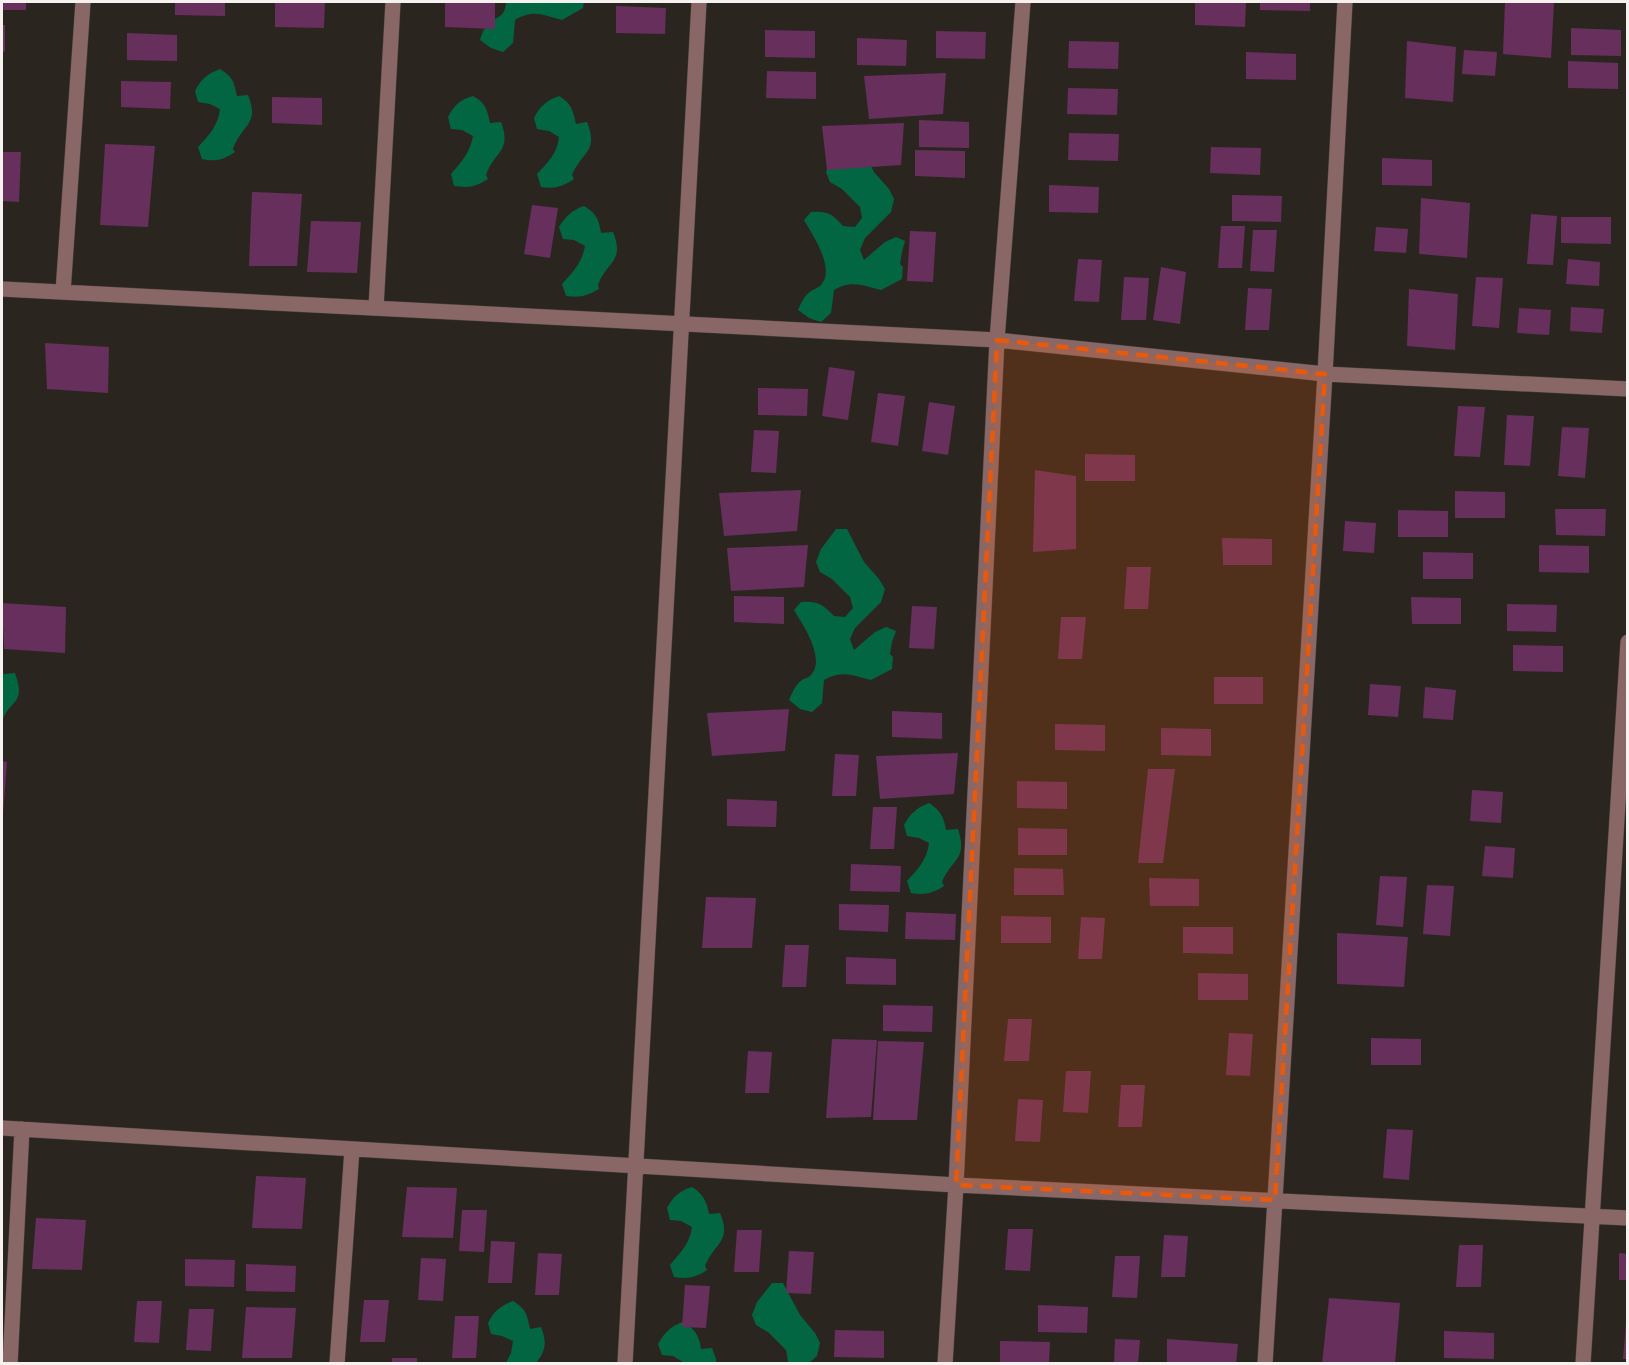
<svg xmlns="http://www.w3.org/2000/svg" width="1629" height="1365" font-family="'Fira Sans',sans-serif">
	<style>
		.forest { fill: #036643 }
		.building { fill: #662f5c }
		.lines { fill: none; stroke-linecap: round; stroke-linejoin: round }
		.minor-casing { stroke: #47423d; stroke-width: 16 }
		.minor { stroke: #896767; stroke-width: 15 }
		.marked { fill: #e8590c; fill-opacity: 0.2; stroke: #e8590c; stroke-width: 4.5; stroke-dasharray: 12 8; stroke-linejoin: round }
	</style>
	<rect width="100%" height="100%" fill="#2b2520"/>
	<path class="forest" d="M506 2H584L583 8 562 20C542 15 534 9 515 20L513 43 503 52 491 48 480 40C482 33 484 28 490 23 499 15 505 17 506 2Z
		M220 69C233 77 234 82 237 96L248 95C260 125 242 124 233 149L235 152C223 160 216 162 202 159L198 147C209 135 218 126 220 109L210 104 198 102 195 91C201 79 207 74 220 69Z
		M473 96C485 103 487 108 490 123L501 122C512 151 495 151 486 175L488 179C476 187 468 188 454 186L451 174C462 161 470 153 473 136L462 130 451 129 448 117C454 105 460 100 473 96Z
		M559 96C571 103 573 110 576 124L587 122C599 152 582 151 572 175L574 179C562 187 554 189 541 187L537 174C549 161 557 154 559 137L549 131 537 129 534 118C540 106 546 101 559 96Z
		M857 139 874 172 889 189 894 199 891 212 865 238 860 250 864 260 885 242 896 237 905 241 902 252 900 264 903 267 902 279 881 290C862 285 851 280 834 290L831 313 821 322 809 318 798 310C801 303 804 296 811 291 814 289 818 288 820 286 837 270 812 234 804 220L811 212C828 211 832 214 843 226L855 227 862 218 860 207 842 189 830 182 826 172 831 159Z
		M584 206C596 213 599 220 601 233L613 232C625 262 607 261 598 285L599 289C587 296 580 298 566 296L562 284C573 272 582 263 585 246L574 240 563 239 559 227C566 216 572 210 584 206Z
		M836 529H847L864 562 879 579 885 589 881 602 855 628 850 639 854 650 875 632 886 627 896 631 892 642 890 654 893 657 892 669 871 680C852 675 842 670 824 680L822 703 812 712 800 709 789 700C792 693 795 685 802 680 805 678 808 678 810 676 827 660 803 625 794 610L801 602C818 601 822 604 834 616L845 617 853 608 850 597 832 579 820 572 816 562 821 549Z
		M2 663 3 674 15 673C26 705 11 698 2 721Z
		M929 803C940 810 944 817 946 830L958 829C968 860 952 858 942 882L944 886C932 894 924 895 911 893L907 881C918 869 927 860 929 843L919 838 907 836 904 825C911 813 916 808 929 803Z
		M692 1187C703 1194 706 1200 709 1214L720 1213C732 1242 715 1242 705 1266L707 1270C695 1278 687 1279 674 1277L670 1265C681 1252 690 1243 692 1227L681 1221 670 1220 667 1208C673 1197 679 1191 692 1187Z
		M772 1283H783L800 1315 815 1333 820 1343 817 1356 809 1363H787L788 1361 786 1350 768 1332 756 1325 752 1315 757 1302Z
		M513 1301C526 1309 527 1314 530 1329L541 1327C547 1342 546 1351 536 1363H506L511 1353 513 1341 502 1336 491 1334 488 1323C494 1311 500 1306 513 1301Z
		M683 1322C695 1329 699 1335 701 1349L712 1348 716 1359V1363H683V1362L673 1356 662 1355 658 1344C665 1332 671 1326 683 1322Z"/>
	<path class="building" d="M2 2H26V10H2Z
		M175 2H225V16L175 15Z
		M275 2H325L324 28 275 27Z
		M445 2H495V29L445 27Z
		M1195 2H1246L1245 27 1195 25Z
		M1260 2H1310V11L1260 10Z
		M1505 2 1554 3 1551 58 1503 54Z
		M616 6 666 8 665 34 616 33Z
		M2 25H5V52L2 51Z
		M1571 28 1621 30V56L1571 55Z
		M765 30 815 31V58L765 57Z
		M936 31 986 32 985 59 936 58Z
		M127 33 177 35V61L127 60Z
		M857 38 907 40 906 66 857 65Z
		M1069 41 1119 42 1118 69 1068 68Z
		M1407 41 1456 47 1453 102 1405 98Z
		M1464 50 1497 52 1495 76 1462 74Z
		M1246 52 1296 54V80L1246 79Z
		M1568 61 1618 63V89L1568 88Z
		M767 71 816 72V99L766 98Z
		M946 73 943 114 869 119 864 76Z
		M121 81 171 82 170 109 121 107Z
		M1068 88 1118 89 1117 115 1067 114Z
		M272 97 322 98V125L272 123Z
		M919 120 969 122V148L919 147Z
		M904 123 901 165 827 170 822 126Z
		M1069 133 1119 134 1118 161 1068 160Z
		M105 144 155 146 148 227 100 225Z
		M1211 147 1261 148 1260 175 1210 173Z
		M915 150 965 151V178L915 176Z
		M2 152H21L19 202 2 201Z
		M1382 158 1432 160V186L1382 185Z
		M1049 185 1099 187 1098 213 1049 212Z
		M252 192 302 194 297 266H249Z
		M1232 195 1282 196 1281 222 1232 221Z
		M1421 198 1470 203 1467 258 1419 254Z
		M532 205 558 208 550 258 524 254Z
		M1531 214 1557 216 1553 265 1527 264Z
		M1561 217H1611V244L1561 243Z
		M311 221 361 222 357 273 307 272Z
		M1221 226H1245L1242 268H1218Z
		M1376 227 1408 229 1406 253 1374 251Z
		M1253 230H1277L1274 272 1250 271Z
		M910 231 936 232 933 282 907 281Z
		M1078 259 1102 260 1099 302 1074 301Z
		M1568 259 1600 262 1599 286 1566 284Z
		M1161 267 1186 272 1180 324 1153 320Z
		M1124 277 1149 278 1146 320H1121Z
		M1476 277 1503 278 1499 328 1472 326Z
		M1248 288 1272 289 1269 330H1245Z
		M1409 289 1458 294 1455 350 1407 346Z
		M1571 307 1604 309 1602 333 1570 331Z
		M1519 308 1551 310 1549 335 1517 333Z
		M45 343 109 347 108 393 47 389Z
		M829 367 855 371 848 420 822 416Z
		M758 388 808 389 807 416 758 415Z
		M878 393 905 396 898 446 871 442Z
		M929 402 955 406 948 455 922 451Z
		M1458 406 1485 407 1480 457 1454 456Z
		M1507 415 1534 416 1530 466 1504 465Z
		M1562 427 1589 428 1585 478 1558 476Z
		M754 430 779 431 776 473 751 472Z
		M1085 454 1135 455V481H1085Z
		M1035 470 1076 476V549L1033 552Z
		M801 490 797 531 724 536 719 493Z
		M1455 491 1505 492V518H1455Z
		M1555 509H1606L1605 536 1556 535Z
		M1398 510 1448 511V537H1398Z
		M1345 521 1376 523 1374 553 1343 551Z
		M1222 538 1272 539V565H1223Z
		M808 545 804 587 731 591 727 548Z
		M1539 545 1589 546V573L1539 572Z
		M1423 552 1473 553V579H1423Z
		M1127 567H1151L1148 609H1124Z
		M734 596 784 597V624L734 622Z
		M1411 597 1461 598V624H1412Z
		M2 603 66 607 65 653 4 649Z
		M1507 604 1557 605 1556 632 1507 631Z
		M912 606 937 607 934 649 909 648Z
		M1061 617H1086L1082 659H1058Z
		M1513 645 1563 646V672L1513 671Z
		M1214 677H1263V704H1214Z
		M1370 684 1401 686 1398 717 1368 715Z
		M1425 687 1456 690 1453 720 1423 718Z
		M789 709 785 751 712 756 707 713Z
		M892 711 942 713V739L892 737Z
		M1055 724 1105 725V751L1055 750Z
		M1161 728 1211 729V756L1161 755Z
		M958 753 954 794 880 799 876 756Z
		M835 754 859 755 856 796H832Z
		M2 761 7 762 3 814H2Z
		M1148 769H1175L1163 863H1138Z
		M1017 781 1067 782V809L1017 808Z
		M1472 790 1503 792 1501 823 1470 821Z
		M727 799 777 801 776 827 727 826Z
		M873 807H897L894 849H870Z
		M1018 828 1067 829V855H1018Z
		M1485 846 1515 848 1513 878 1482 876Z
		M851 864 901 866 900 892 850 891Z
		M1014 868 1063 869 1064 895H1014Z
		M1380 876 1407 877 1403 927 1376 925Z
		M1149 878 1199 879V906H1150Z
		M1427 885 1454 886 1450 936 1423 934Z
		M706 897 756 898 752 948H702Z
		M839 904 889 905 888 932 839 930Z
		M906 912 956 914 955 940 905 939Z
		M1001 916 1051 917V943H1001Z
		M1081 917 1105 918 1102 959H1078Z
		M1183 927H1233V954L1183 953Z
		M1337 933 1408 937 1404 987 1337 984Z
		M785 945H809L806 987H782Z
		M846 957 896 959V985L846 984Z
		M1198 973 1248 974V1000H1198Z
		M883 1005 933 1006 932 1032 883 1031Z
		M1008 1019H1032L1029 1061H1004Z
		M1229 1033 1253 1034 1250 1076 1226 1075Z
		M1371 1038 1421 1039V1065H1371Z
		M832 1039 877 1040 871 1117 826 1118Z
		M878 1041 924 1042 917 1120H873Z
		M748 1051 772 1052 769 1093H745Z
		M1066 1071H1091L1088 1113 1063 1112Z
		M1121 1085H1145L1142 1127H1118Z
		M1018 1099 1043 1100 1040 1142 1015 1141Z
		M1387 1129 1413 1130 1409 1180 1383 1178Z
		M256 1176 306 1178 302 1229 252 1228Z
		M407 1187 457 1188 453 1238 402 1237Z
		M462 1210H487L484 1252 459 1251Z
		M36 1218 86 1220 82 1270 32 1269Z
		M1008 1229H1033L1030 1271 1005 1270Z
		M737 1230H762L759 1272H734Z
		M1164 1235 1188 1236 1185 1277H1161Z
		M491 1241 515 1242 512 1283H488Z
		M1459 1245H1483L1481 1287H1456Z
		M789 1251 814 1252 811 1294 786 1293Z
		M538 1253 562 1254 559 1295H535Z
		M1619 1253 1628 1254V1280H1619Z
		M1115 1256H1140L1137 1298 1112 1297Z
		M421 1258 446 1259 443 1301 418 1300Z
		M185 1259 235 1260 234 1287 185 1286Z
		M246 1264 296 1266 295 1292 246 1291Z
		M685 1285 710 1286 706 1328 682 1327Z
		M1329 1298 1400 1303 1395 1364H1322Z
		M364 1300H389L385 1342H360Z
		M137 1301H162L159 1343 134 1342Z
		M1038 1305 1088 1307 1087 1333 1038 1332Z
		M246 1307 296 1308 292 1358H242Z
		M189 1309H214L211 1351 186 1350Z
		M455 1316H479L476 1358H452Z
		M1626 1322H1628V1359H1623Z
		M835 1330 884 1331V1358L834 1357Z
		M1444 1331 1494 1333V1359L1444 1358Z
		M1115 1339 1140 1340 1138 1364H1114Z
		M1167 1339 1238 1344 1236 1364H1167Z
		M1000 1341 1050 1342 1049 1364H1000Z
		M392 1358H417V1364H392Z"/>
	<g class="lines">
		<g class="minor-casing">
			<path id="minor" d="M2 289 997 340 1023 2
				M63 292 83 2
				M376 308 393 2
				M2 1128 956 1185 997 340 1325 374 1628 389
				M10 1364 22 1129
				M337 1364 352 1149
				M625 1364 699 2
				M945 1364 956 1185 1628 1218
				M1265 1364 1325 374 1345 2
				M1583 1364 1628 642"/>
		</g>
		<use href="#minor" class="minor"/>
	</g>
	<path class="marked" d="M997 340 1325 374 1275 1200 956 1185Z"/>
	<rect width="1629" height="1365" fill="none" stroke="#f5f1ee" stroke-width="6"/>
</svg>
